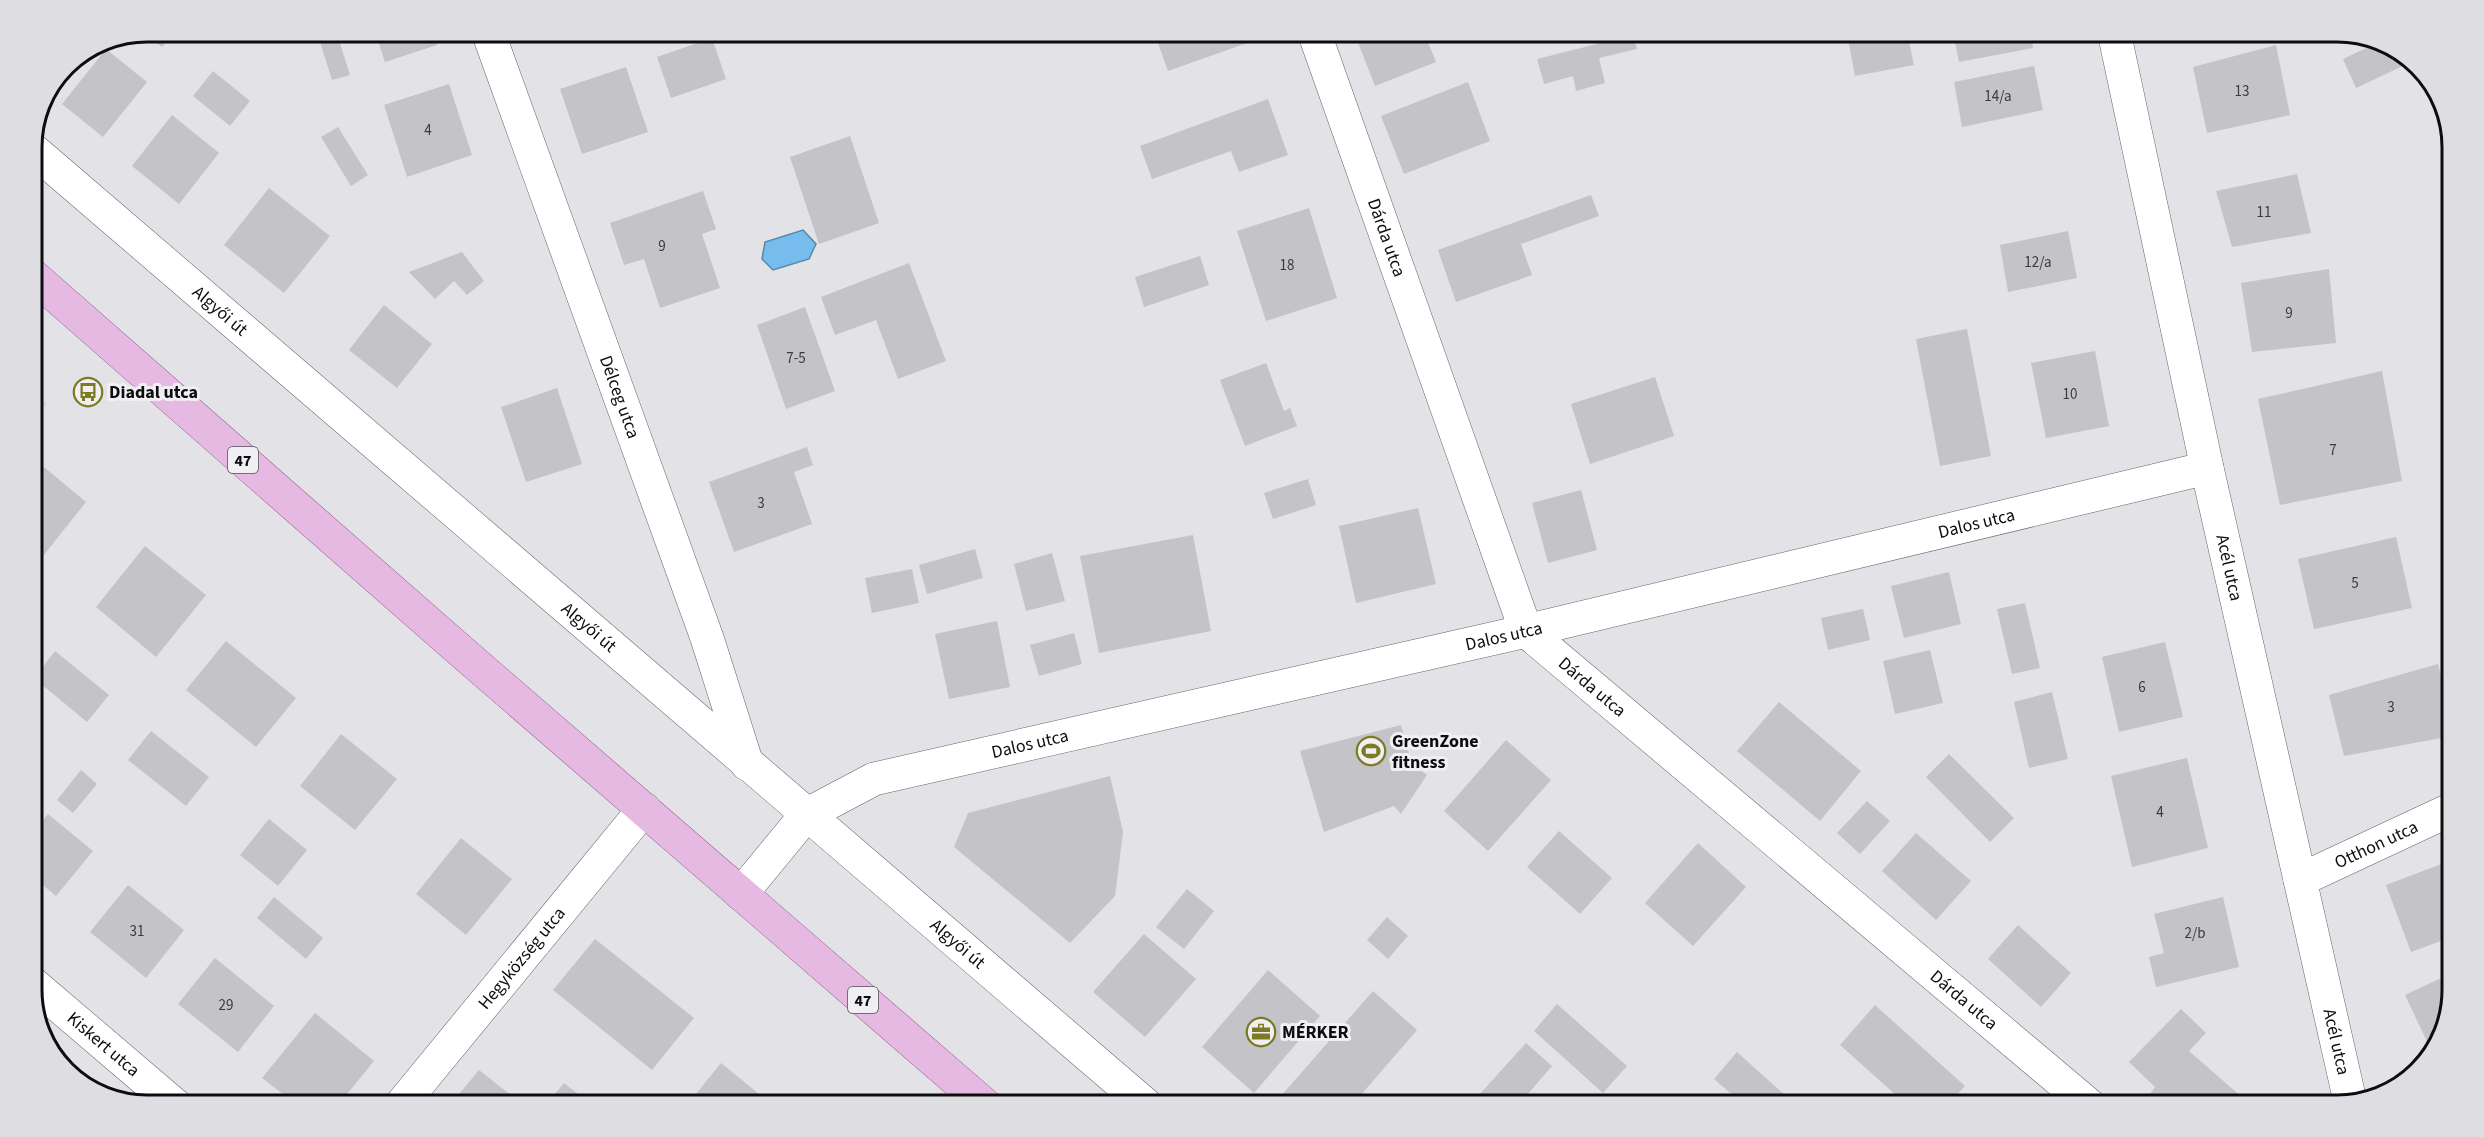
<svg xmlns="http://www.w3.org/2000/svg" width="2484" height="1137" font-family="'Source Sans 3',sans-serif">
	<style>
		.commercial { fill: #e7d6c5 }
		.water { fill: #76bced; stroke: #5688aa; stroke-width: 1.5 }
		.building { fill: #c4c3c7 }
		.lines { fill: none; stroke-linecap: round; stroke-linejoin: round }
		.minor-casing { stroke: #666569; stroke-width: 34 }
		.primary-casing { stroke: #8f5f8c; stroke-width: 34 }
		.minor { stroke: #fff; stroke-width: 33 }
		.primary { stroke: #e6b9e3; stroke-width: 33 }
		.labels { text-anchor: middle; stroke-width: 6; stroke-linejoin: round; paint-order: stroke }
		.number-label { font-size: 15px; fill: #3b3a3c }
		.shield { fill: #f0eff4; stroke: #515153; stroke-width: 1.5 }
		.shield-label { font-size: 16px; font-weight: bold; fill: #0d0d0e }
		.street-label { font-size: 18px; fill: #0d0d0e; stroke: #f0eff4 }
		.poi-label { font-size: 18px; font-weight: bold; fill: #0d0d0e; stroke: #f0eff4; text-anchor: start }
		.rim { fill: none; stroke: #0d0d0e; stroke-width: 3 }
	</style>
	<rect width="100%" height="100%" fill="#e3e2e7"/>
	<path class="commercial" d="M32 391 47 403 32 422Z"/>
	<path class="water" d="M803 230 816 244 809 259 773 270 762 259 765 242Z"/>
	<path class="building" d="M143 32H174L162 47Z
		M375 32H432L437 45 385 62Z
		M1154 32H1246L1250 42 1168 71Z
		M1354 32H1424L1436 62 1375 86Z
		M1887 32H1907L1914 65 1855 76 1848 39Z
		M1953 32H2030L2033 48 1959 62Z
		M2168 32H2190V33L2169 37Z
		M1633 35 1637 49 1599 58 1605 83 1576 91 1573 76 1544 84 1537 59Z
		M338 37 350 75 332 80 320 42Z
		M712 38 726 79 671 98 657 57Z
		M2381 41 2409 63 2356 88 2343 59Z
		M2276 45 2290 115 2207 133 2193 67Z
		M106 49 147 82 103 137 62 104Z
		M2034 66 2043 110 1962 127 1954 82Z
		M626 67 648 132 582 154 560 89Z
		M213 71 250 101 230 126 193 96Z
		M1468 82 1490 141 1404 174 1381 116Z
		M449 84 472 155 407 177 384 105Z
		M1268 99 1288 155 1239 172 1231 151 1152 179 1140 146Z
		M172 115 219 153 179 204 132 166Z
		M338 127 368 175 351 186 321 137Z
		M850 136 879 223 819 244 790 157Z
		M2297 174 2311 233 2232 247 2216 191Z
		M269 188 330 236 284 293 224 245Z
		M703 191 716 229 702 234 720 288 660 308 644 259 624 265 610 223Z
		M1591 195 1599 216 1521 244 1532 275 1456 302 1438 250Z
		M1309 208 1337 298 1266 321 1237 231Z
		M2068 231 2077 278 2008 292 2000 245Z
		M462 252 484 281 467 295 454 281 435 299 409 272Z
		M1200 256 1209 285 1144 307 1135 277Z
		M909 263 946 361 898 379 876 320 835 335 821 297Z
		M2329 269 2336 343 2252 352 2241 283Z
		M384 305 432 344 397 388 349 350Z
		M805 307 835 391 786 409 757 325Z
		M1967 329 1991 456 1940 466 1916 339Z
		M2095 351 2109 426 2046 438 2031 363Z
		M1266 363 1284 411 1290 408 1297 426 1245 446 1220 380Z
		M2382 371 2402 481 2280 505 2258 399Z
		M1655 377 1674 436 1590 464 1571 404Z
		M557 388 582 464 526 482 501 407Z
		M807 447 813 465 794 472 812 524 734 552 709 482Z
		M32 457 86 502 32 570Z
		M1308 479 1316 505 1273 519 1264 493Z
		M1581 490 1597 550 1548 563 1532 503Z
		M1418 508 1436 584 1356 603 1339 526Z
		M1193 535 1211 631 1099 653 1080 556Z
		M2396 537 2412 608 2314 629 2298 559Z
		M145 546 206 595 156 657 96 607Z
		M975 549 983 578 927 594 919 565Z
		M1052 553 1065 601 1026 611 1014 564Z
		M912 569 919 603 872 613 865 578Z
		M1949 572 1961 624 1904 638 1891 586Z
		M2025 603 2040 668 2012 674 1997 609Z
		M1863 609 1870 640 1828 650 1821 618Z
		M997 621 1010 687 949 699 935 634Z
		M1074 633 1082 664 1039 676 1030 645Z
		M226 641 296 698 256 747 186 690Z
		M2165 642 2183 717 2119 732 2102 657Z
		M1930 650 1943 703 1895 714 1883 661Z
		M55 651 109 695 87 722 34 678Z
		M2438 664 2452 719V736L2344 756 2329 695Z
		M2052 692 2068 759 2029 768 2014 702Z
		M1779 702 1861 771 1820 821 1737 751Z
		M1401 725 1412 764 1427 775 1401 814 1394 806 1324 832 1300 751Z
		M151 731 209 777 186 806 128 760Z
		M341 734 397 779 355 830 300 786Z
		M1506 740 1551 780 1488 851 1444 811Z
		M1949 754 2014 818 1990 842 1926 777Z
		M2187 758 2208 848 2132 867 2111 776Z
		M81 770 97 784 73 813 57 800Z
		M1110 776 1123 832 1115 896 1070 943 954 847 968 813Z
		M1867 801 1890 821 1860 854 1837 833Z
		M48 814 93 851 56 896 32 876V834Z
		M269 819 307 850 278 886 240 855Z
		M1559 831 1612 878 1580 914 1527 867Z
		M1916 833 1971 881 1936 920 1882 871Z
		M461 838 512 879 466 935 416 894Z
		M1698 843 1746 887 1693 946 1645 903Z
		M2452 860V937L2411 952 2386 885Z
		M128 885 184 930 146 978 90 932Z
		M1187 889 1214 911 1184 949 1156 927Z
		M274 897 323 938 306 959 257 918Z
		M2223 897 2239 967 2156 987 2149 957 2164 953 2154 914Z
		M1387 917 1408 936 1388 959 1367 940Z
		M2018 925 2071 973 2041 1007 1988 959Z
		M1144 934 1196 979 1145 1037 1093 992Z
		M595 939 694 1018 652 1070 553 990Z
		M215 958 274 1006 238 1052 178 1004Z
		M1268 970 1320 1016 1254 1093 1202 1047Z
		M2452 973V990L2444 1034 2431 1050 2405 995Z
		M1373 991 1417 1030 1360 1096 1371 1105H1273Z
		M1557 1004 1627 1066 1603 1093 1534 1031Z
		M1875 1005 1965 1086 1947 1105H1907L1840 1045Z
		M2181 1009 2206 1033 2189 1051 2251 1105H2153L2146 1099 2155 1087 2129 1062Z
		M315 1013 374 1061 338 1105H297L262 1078Z
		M1526 1043 1552 1066 1521 1102 1525 1105H1470Z
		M1737 1052 1796 1105H1744L1714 1079Z
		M721 1063 769 1102 766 1105H687Z
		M479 1070 513 1097 507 1105H450Z
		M564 1083 592 1105H546Z"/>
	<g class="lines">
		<g class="minor-casing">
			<g id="minor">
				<path id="s1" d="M488 32 707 638 747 764"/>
				<path id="s2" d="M1314 32 1526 631 2089 1105"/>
				<path id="s3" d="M2114 32 2207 468 2350 1101"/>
				<path id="s4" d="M32 149 1146 1105"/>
				<path id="s5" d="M2300 880 2452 809"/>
				<path id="s6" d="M741 894 806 815 874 779 1526 631 2207 468"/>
				<path id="s7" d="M32 983 175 1105"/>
				<path id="s8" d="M401 1105 644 809"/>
			</g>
		</g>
		<g class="primary-casing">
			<path id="primary" d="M32 275 455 646 985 1105"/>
		</g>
		<use href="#minor" class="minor"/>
		<use href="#primary" class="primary"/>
	</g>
	<defs>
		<g id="bus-ring" transform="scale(1.5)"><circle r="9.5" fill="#f0eff4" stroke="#7c7b22" stroke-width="1.5"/><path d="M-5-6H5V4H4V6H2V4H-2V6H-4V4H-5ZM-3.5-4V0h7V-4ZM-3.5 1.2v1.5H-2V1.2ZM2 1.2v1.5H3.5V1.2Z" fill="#7c7b22"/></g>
		<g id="stadium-ring" transform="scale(1.5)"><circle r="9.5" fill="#f0eff4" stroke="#7c7b22" stroke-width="1.5"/><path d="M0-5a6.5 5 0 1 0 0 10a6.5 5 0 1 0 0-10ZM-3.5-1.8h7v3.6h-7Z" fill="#7c7b22"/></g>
		<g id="office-ring" transform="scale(1.5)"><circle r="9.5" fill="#f0eff4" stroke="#7c7b22" stroke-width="1.5"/><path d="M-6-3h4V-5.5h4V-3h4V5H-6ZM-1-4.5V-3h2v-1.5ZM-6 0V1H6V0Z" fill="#7c7b22"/></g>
	</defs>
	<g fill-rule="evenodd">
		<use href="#bus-ring" x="88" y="392"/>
		<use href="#stadium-ring" x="1371" y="751"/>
		<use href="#office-ring" x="1261" y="1032"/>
	</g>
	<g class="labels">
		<g class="number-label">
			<text x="2242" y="96">13</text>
			<text x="1998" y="101">14/a</text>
			<text x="428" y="135">4</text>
			<text x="2264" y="217">11</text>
			<text x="662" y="251">9</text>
			<text x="2038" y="267">12/a</text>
			<text x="1287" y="270">18</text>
			<text x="2289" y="318">9</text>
			<text x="796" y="363">7-5</text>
			<text x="2070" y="399">10</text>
			<text x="2333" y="455">7</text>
			<text x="761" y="508">3</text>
			<text x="2355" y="588">5</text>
			<text x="2142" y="692">6</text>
			<text x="2391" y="712">3</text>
			<text x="2160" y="817">4</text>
			<text x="137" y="936">31</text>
			<text x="2195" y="938">2/b</text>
			<text x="226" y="1010">29</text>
		</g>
		<g class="shield">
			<rect x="228" y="447" width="30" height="26" rx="4.5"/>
			<rect x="848" y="987" width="30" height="26" rx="4.5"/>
		</g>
		<g class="shield-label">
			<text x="243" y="466">47</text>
			<text x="863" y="1006">47</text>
		</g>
		<g class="street-label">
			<text dy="6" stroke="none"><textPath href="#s2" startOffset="218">Dárda utca</textPath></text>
			<text dy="6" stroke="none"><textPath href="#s4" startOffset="248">Algyői út</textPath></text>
			<text dy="6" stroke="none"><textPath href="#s1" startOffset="388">Délceg utca</textPath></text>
			<text dy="6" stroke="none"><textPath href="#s6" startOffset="1311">Dalos utca</textPath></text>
			<text dy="6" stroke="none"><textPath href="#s3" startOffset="548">Acél utca</textPath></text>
			<text dy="6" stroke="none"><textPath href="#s4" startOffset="734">Algyői út</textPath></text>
			<text dy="6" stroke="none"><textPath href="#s6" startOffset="825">Dalos utca</textPath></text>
			<text dy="6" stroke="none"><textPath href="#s2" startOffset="722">Dárda utca</textPath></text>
			<text dy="6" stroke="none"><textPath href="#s6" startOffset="339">Dalos utca</textPath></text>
			<text dy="6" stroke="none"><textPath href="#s5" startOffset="84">Otthon utca</textPath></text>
			<text dy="6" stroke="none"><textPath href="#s4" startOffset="1220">Algyői út</textPath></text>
			<text dy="6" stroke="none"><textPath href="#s8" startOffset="190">Hegyközség utca</textPath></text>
			<text dy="6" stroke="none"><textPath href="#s2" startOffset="1208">Dárda utca</textPath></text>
			<text dy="6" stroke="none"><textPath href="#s3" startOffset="1034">Acél utca</textPath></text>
			<text dy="6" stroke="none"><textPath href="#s7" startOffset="94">Kiskert utca</textPath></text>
		</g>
		<g class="poi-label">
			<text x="109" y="398">Diadal utca</text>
			<text x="1392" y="747">GreenZone<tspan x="1392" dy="21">fitness</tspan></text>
			<text x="1282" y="1038">MÉRKER</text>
		</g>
	</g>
	<path d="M0 0H2484V1137H0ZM147 42H2337A105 105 0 0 1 2442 147V990A105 105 0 0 1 2337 1095H147A105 105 0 0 1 42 990V147A105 105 0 0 1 147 42Z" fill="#dedde2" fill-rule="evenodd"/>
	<path class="rim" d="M147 42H2337A105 105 0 0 1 2442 147V990A105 105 0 0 1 2337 1095H147A105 105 0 0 1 42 990V147A105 105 0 0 1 147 42Z"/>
</svg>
